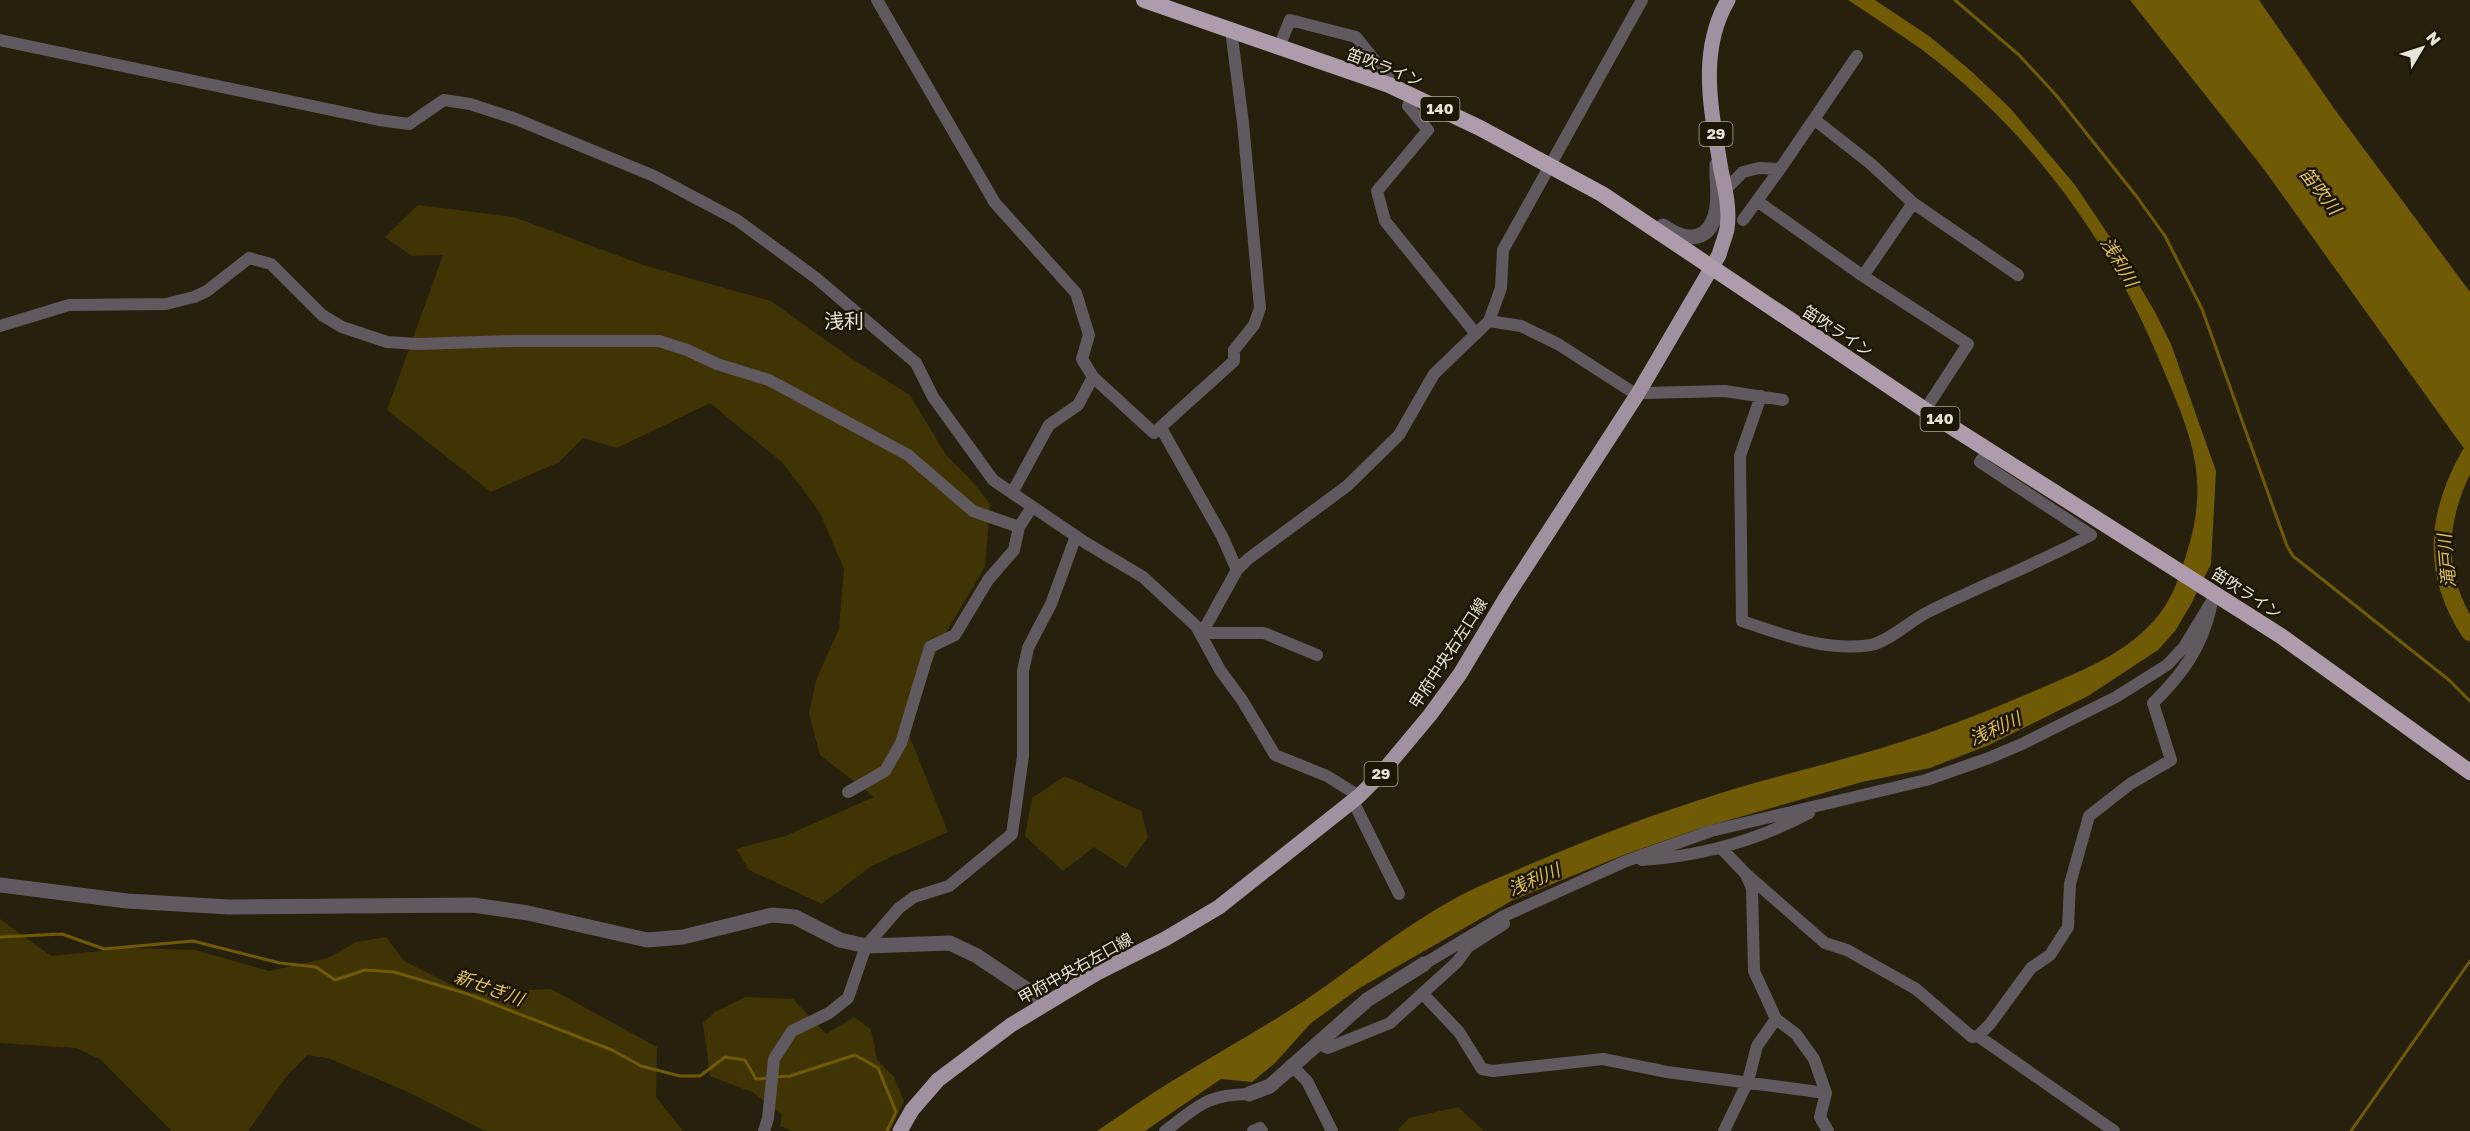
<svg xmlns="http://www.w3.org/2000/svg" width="2470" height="1131" font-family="'Golos Text','Noto Sans JP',sans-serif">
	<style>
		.green { fill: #413404 }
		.water { fill: #705a05 }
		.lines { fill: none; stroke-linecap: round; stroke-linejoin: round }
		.stream { stroke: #705a05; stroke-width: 3 }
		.river { stroke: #705a05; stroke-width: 18 }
		.minor { stroke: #615960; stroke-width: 12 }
		.tertiary { stroke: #615960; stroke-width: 15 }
		.primary { stroke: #a191a0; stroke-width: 15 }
		.trunk { stroke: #ae9cac; stroke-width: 16 }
		.labels { text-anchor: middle; stroke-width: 5; stroke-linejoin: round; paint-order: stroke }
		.shield { fill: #1c1705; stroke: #aaa698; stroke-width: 1.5 }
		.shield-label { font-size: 15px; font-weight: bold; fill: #e7e3d7 }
		.street-label { font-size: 16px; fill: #e7e3d7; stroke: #1c1705 }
		.water-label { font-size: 18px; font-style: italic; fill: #debf5a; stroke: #1c1705 }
		.quarter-label { font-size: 20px; fill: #e7e3d7; stroke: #1c1705 }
	</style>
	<rect width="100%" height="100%" fill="#26200d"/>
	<path class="green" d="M418 205 514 217 646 266 771 301 852 359 910 395 946 455 972 481 990 504 985 567 945 634 903 720 948 832 871 866 822 904 749 870 736 849 785 836 874 797 820 755 809 714 816 680 839 629 844 569 820 513 783 463 710 403 617 448 583 438 559 462 491 492 387 410 443 255 412 256 385 237Z
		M1065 776 1141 811 1148 837 1126 868 1094 847 1063 871 1025 836 1032 798Z
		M0 919 51 956 131 948 195 950 269 971 328 958 356 942 386 937 404 961 468 993 551 989 657 1047 656 1097 683 1131H485L408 1092 328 1058 307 1055 287 1076 248 1131H172L100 1059 76 1048 0 1043Z
		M745 997 793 999 826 1034 854 1017 871 1030 877 1060 894 1077 904 1101 890 1131H792L780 1126 782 1114 752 1092 710 1076 703 1023 715 1012Z
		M1458 1107 1484 1131H1397L1409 1118Z"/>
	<path class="water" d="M1848 0H1875L1929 36 1971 71 2010 108 2075 185 2116 246 2155 312 2171 344 2216 471 2211 564 2190 606 2175 631 2158 650 2088 696 1989 745 1930 768 1862 782 1698 829 1626 854 1513 900 1358 989 1311 1023 1275 1063 1252 1082 1221 1079 1145 1131H1097C1127 1111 1156 1090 1187 1072 1226 1048 1266 1026 1304 1001 1362 962 1419 913 1484 884 1553 854 1622 825 1693 802 1770 776 1851 760 1928 733 1968 719 2007 703 2046 686 2090 667 2138 648 2165 606 2176 589 2181 571 2187 552 2211 477 2190 433 2161 364 2111 242 2028 128 1921 49 1897 32 1872 16 1848 0Z
		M2130 0H2259L2333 107 2470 292V457L2263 168Z"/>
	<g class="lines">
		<path class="stream" d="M1955 0 2019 55 2056 95 2137 197 2165 236 2202 309 2287 546 2293 556 2449 680 2470 701
			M0 937 62 934 104 949 193 941 280 963 316 967 335 980 365 970 394 972 468 994 612 1050 641 1066 680 1076H700L725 1057 745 1060 756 1079 769 1078
			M776 1077 790 1076 855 1055 878 1068 896 1112 887 1131
			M2351 1131 2470 961"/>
		<path class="river" d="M2470 455C2436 515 2431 573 2470 632"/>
		<path class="minor" d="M877 0 995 203 1076 293 1089 335 1082 359 1093 377 1154 433 1234 361V350L1254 325 1260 308 1243 123 1231 30
			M0 40 379 120 409 124 444 100 470 104 516 119 654 176 737 220 816 278 916 363 933 397 993 480 1086 543 1143 577 1196 626 1220 670 1242 700 1275 755 1327 776 1359 796
			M1279 47 1290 20 1356 37 1388 77 1389 85
			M1412 96 1408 106 1428 130 1377 191 1385 221 1476 334
			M1815 120 1871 164 1913 203 2018 275
			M1780 169 1857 56
			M1725 190 1743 172 1759 168 1780 169 1743 220
			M1757 201 1863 276 1968 344 1925 410
			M1863 276 1913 203
			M1489 321 1521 326 1558 344 1637 395
			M0 326 69 305 166 304 194 297 207 291 249 258 271 264 322 315 342 327 387 342 418 344 513 341H659L687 350 717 364 769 380 908 455 973 511 1019 527
			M1638 391 1645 393 1725 391 1783 400
			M1761 396 1740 456 1742 621C1784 635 1826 652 1871 645 1889 641 1909 622 1926 613 1980 586 2037 564 2091 535L1980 462 1988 450
			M1161 428 1222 536 1237 570
			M1012 493 1049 425 1078 405 1093 377
			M1202 633 1237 570 1248 559 1347 486 1399 435 1434 374 1489 321 1501 288 1503 250 1642 0
			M1202 633H1264L1317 655
			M848 792 885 771 901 743 930 647 955 635 988 580 1014 550 1019 527 1032 507
			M1353 801 1399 894
			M1722 849 1745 873 1825 943 1847 950 1916 989 1972 1037 1978 1036 2114 1131
			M1642 860C1702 856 1756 841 1809 813
			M1747 877 1752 888 1754 971 1776 1019 1796 1034 1814 1059 1826 1093 1820 1117 1828 1131
			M1424 964 1504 916 1626 861 1711 831 1926 780 1989 758 2022 744 2116 697 2167 665 2184 647 2216 594
			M1423 994 1459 1032 1482 1069 1493 1071 1603 1059 1667 1072 1826 1093
			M1978 1036 1990 1024 2031 968 2050 955 2068 927 2070 884 2089 816 2130 784 2171 760 2153 703C2182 675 2202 647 2211 607
			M1317 1043 1328 1048 1390 1023 1457 962 1468 947 1504 924
			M1291 1065 1307 1081 1332 1131
			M764 1131 768 1118 774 1059 792 1031 829 1013 848 998 866 946 899 908 914 897 949 886 1012 834 1023 756V671L1028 648 1051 604 1076 536
			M1165 1131C1199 1106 1204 1095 1249 1094
			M1253 1131 1260 1128 1262 1131
			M1724 1131 1748 1081 1757 1046 1776 1019"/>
		<path class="tertiary" d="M1663 226C1685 242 1709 243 1716 212 1720 198 1716 180 1717 165
			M0 885 127 901 229 907 473 905 528 913 647 940 683 937 772 915 795 917 840 940 866 946 950 943 977 956 1047 1003
			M1249 1094 1270 1086 1367 1000 1424 964"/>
		<path class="primary" d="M900 1131 912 1110 938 1080 1011 1025 1097 973 1165 939 1219 907 1359 796 1379 776 1430 715 1460 674 1505 599 1637 395 1719 255C1721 247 1725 238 1727 229 1730 209 1725 189 1721 170 1712 113 1697 53 1728 0"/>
		<path class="trunk" d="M1144 0 1389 85 1480 128 1602 194 1925 410 2281 636 2470 772"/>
	</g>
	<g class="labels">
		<g class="shield">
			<rect x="1420.5" y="97" width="39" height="24" rx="4.5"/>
			<rect x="1699.5" y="122" width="33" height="24" rx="4.5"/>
			<rect x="1920.5" y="407" width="39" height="24" rx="4.5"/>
			<rect x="1364.5" y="762" width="33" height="24" rx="4.5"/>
		</g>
		<g class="shield-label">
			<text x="1440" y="114">140</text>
			<text x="1716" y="139">29</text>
			<text x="1940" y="424">140</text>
			<text x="1381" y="779">29</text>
		</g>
		<g class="street-label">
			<text transform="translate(1385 67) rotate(21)" y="6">笛吹ライン</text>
			<text transform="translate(1838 331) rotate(33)" y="6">笛吹ライン</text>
			<text transform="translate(2247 593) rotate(33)" y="6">笛吹ライン</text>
			<text transform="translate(1448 653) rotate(-57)" y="6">甲府中央右左口線</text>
			<text transform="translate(1075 968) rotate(-29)" y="6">甲府中央右左口線</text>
		</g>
		<g class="water-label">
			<text transform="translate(2320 191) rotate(52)" y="6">笛吹川</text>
			<text transform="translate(2119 262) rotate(59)" y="6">浅利川</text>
			<text transform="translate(2447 561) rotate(-95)" y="6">滝戸川</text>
			<text transform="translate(1995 729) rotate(-24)" y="6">浅利川</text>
			<text transform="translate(1534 880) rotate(-23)" y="6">浅利川</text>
			<text transform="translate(489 988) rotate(20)" y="6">新せぎ川</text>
		</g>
		<g class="quarter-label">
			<text x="844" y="328">浅利</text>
		</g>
	</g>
	<g transform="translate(2422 48) rotate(51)" stroke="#1c1705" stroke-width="4.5" paint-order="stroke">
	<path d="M0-4.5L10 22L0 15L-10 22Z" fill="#e7e3d7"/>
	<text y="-9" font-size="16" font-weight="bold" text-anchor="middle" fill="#e7e3d7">N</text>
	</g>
</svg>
